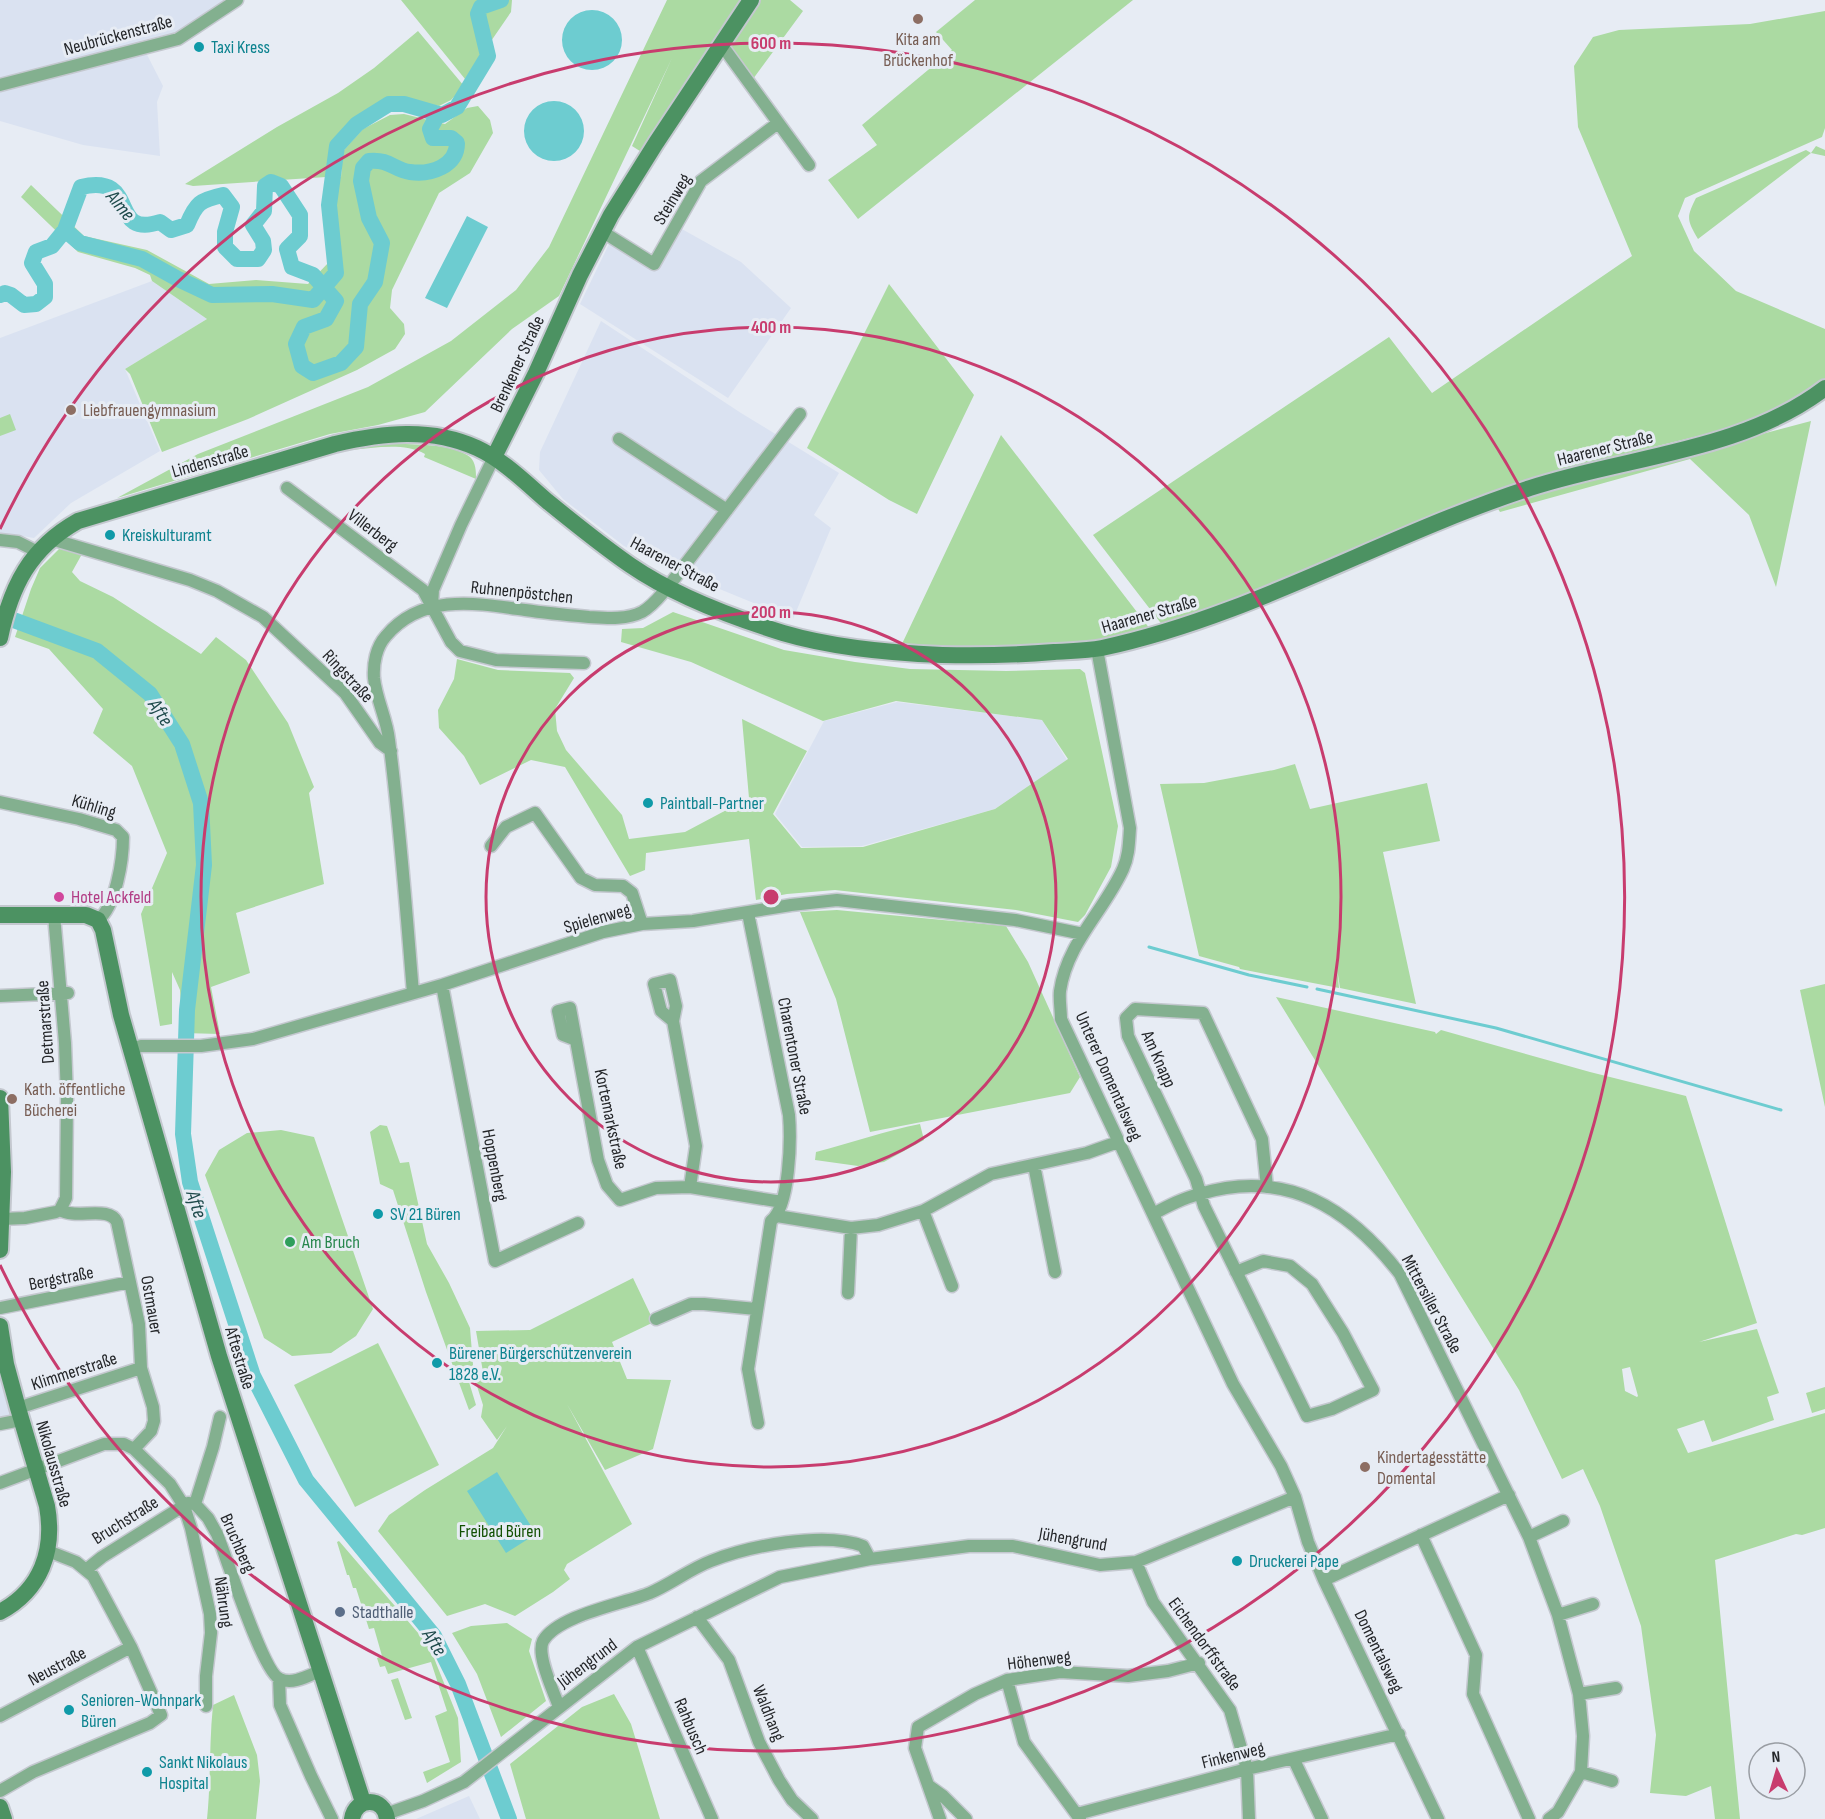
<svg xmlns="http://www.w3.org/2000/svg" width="1825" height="1819" font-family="'Sofia Sans Condensed',sans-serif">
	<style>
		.built { fill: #dae2f1 }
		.green { fill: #abdaa2; fill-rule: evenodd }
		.water { fill: #6dccd0 }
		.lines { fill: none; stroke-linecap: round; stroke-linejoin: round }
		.stream { stroke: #6dccd0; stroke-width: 3 }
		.river { stroke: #6dccd0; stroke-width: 16 }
		.street-casing { stroke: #c4c8cf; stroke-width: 15 }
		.secondary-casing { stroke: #c4c8cf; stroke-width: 20 }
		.street { stroke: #83b08f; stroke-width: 12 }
		.secondary { stroke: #4c9262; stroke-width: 16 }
		.ring { fill: none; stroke: #c83c6e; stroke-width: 3 }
		.education-dot { fill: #8d6e63; stroke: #e7ecf4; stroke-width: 2 }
		.culture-dot { fill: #0f9aa8; stroke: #e7ecf4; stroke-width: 2 }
		.hotel-dot { fill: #d1479c; stroke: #e7ecf4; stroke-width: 2 }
		.leisure-dot { fill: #2e9e5b; stroke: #e7ecf4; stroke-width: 2 }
		.service-dot { fill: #5c6f8a; stroke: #e7ecf4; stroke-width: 2 }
		.labels { text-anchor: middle; stroke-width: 6; stroke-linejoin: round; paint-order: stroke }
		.street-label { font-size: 18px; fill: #242629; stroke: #e7ecf4 }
		.education-label { font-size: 18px; fill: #785e54; stroke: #e7ecf4; text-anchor: start }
		.culture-label { font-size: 18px; fill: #0d838f; stroke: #e7ecf4; text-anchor: start }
		.hotel-label { font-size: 18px; fill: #b23c85; stroke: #e7ecf4; text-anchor: start }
		.leisure-label { font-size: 18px; fill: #27864d; stroke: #e7ecf4; text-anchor: start }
		.park-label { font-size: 18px; fill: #125002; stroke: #e7ecf4 }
		.service-label { font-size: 18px; fill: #4e5e75; stroke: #e7ecf4; text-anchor: start }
		.water-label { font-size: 20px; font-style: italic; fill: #1e4a4b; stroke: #e7ecf4 }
		.centre { fill: #c83c6e; stroke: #e7ecf4; stroke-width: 3 }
		.ring-label { font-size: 18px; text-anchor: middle; font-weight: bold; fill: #c83c6e; stroke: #e7ecf4; stroke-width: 6; stroke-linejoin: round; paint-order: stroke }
	</style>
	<rect width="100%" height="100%" fill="#e7ecf4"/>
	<path class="built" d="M0 0H224L177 32 140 41 163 86 157 102 160 156 83 145 0 121Z
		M680 228 741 262 791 308 728 398 580 304 610 242 656 271Z
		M152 281 207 319 125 369 160 451 71 503 34 538 16 535H0V338Z
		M601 321 741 413 839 473 814 515 831 528 793 619 661 565 624 546 563 499 539 470 540 452Z
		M897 702 1042 720 1067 760 995 809 862 846 802 847 775 814 824 721Z
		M0 1367 14 1418 0 1420Z
		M469 1796 480 1819H416Z"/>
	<path class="green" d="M401 0H512L511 12 465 79Z
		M667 0H741L715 38 643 153 632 146 672 58 559 296 512 329 425 412 378 425 330 434 117 498 198 454 368 387 451 341 516 290 549 247Z
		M760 0H790L803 11 753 79 728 45Z
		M975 0H1133L858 219 828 180 877 145 862 125 952 50 936 32Z
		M1825 11V128L1822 137 1685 198 1678 216 1694 251 1736 291 1825 329V379L1767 415 1723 430 1559 470 1489 495 1247 596 1163 626 1093 535 1389 337 1432 393 1632 256 1578 127 1574 66 1593 37 1619 30 1750 24Z
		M418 31 464 86 451 100 439 106 404 98 388 97 351 121 332 144 326 176 341 177 343 151 363 129 390 115 404 114 445 124 467 108 478 106 490 120 493 133 470 173 439 193 392 290 390 308 404 324 405 334 395 349 357 370 248 419 162 452 130 374 125 369 207 319 152 281 150 275 135 268 78 252 21 197 31 185 84 236 147 250 209 284 256 280 308 284 329 262 324 205 326 177 193 186 185 184 277 127 338 93 374 68Z
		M1816 146 1825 150V156L1811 153 1698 239C1687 220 1686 218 1696 198L1806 150 1811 153Z
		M889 284 974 395 917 514 889 500 807 448Z
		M10 414 16 430 0 436V418Z
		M1811 421 1776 587 1749 515 1690 459 1500 512 1497 507 1558 488Z
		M1001 435 1150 629 1078 644 996 651 901 646Z
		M378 444C401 444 452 442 470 457 476 463 476 471 476 479L424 457 425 454C404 442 374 448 351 450Z
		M64 544 82 554 72 572 80 581 113 597 201 654 216 637 246 660 288 723 314 787 309 793 324 884 236 913 250 973 211 987 220 1034 183 1033 180 990 172 972V1024L160 1026 141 914 167 853 132 766 93 733 103 709 49 649 15 637 31 589 40 568Z
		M673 612 784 650 855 662 910 669 1006 671 1080 669 1085 673 1118 826 1111 867 1085 915 1078 922 1016 910 835 890 787 894 756 900 749 839 646 853 645 870 630 876 565 767 531 760 480 785 464 756 439 728 438 710 454 679 457 659 498 670 570 673 574 678 555 709 557 731 566 750 622 815 629 839 685 832 749 798 742 719 807 751 773 814 801 848 863 847 995 809 1068 759 1042 720 896 701 823 721 691 662 621 642 622 629 643 628Z
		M1295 764 1310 809 1427 783 1440 841 1383 852 1416 1004 1340 988 1337 968 1339 988 1240 969 1239 967 1199 956 1160 784 1204 783 1274 770Z
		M837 910 1006 926 1028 962 1080 1077 1070 1093 870 1132 836 999 800 912Z
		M1825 984V1107L1800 990Z
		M1276 997 1435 1032 1436 1034 1441 1030 1590 1072 1686 1096 1757 1323 1699 1342 1757 1329 1779 1393 1767 1397 1774 1420 1712 1442 1704 1420 1677 1429 1688 1453 1825 1413V1528L1802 1535 1796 1534 1715 1560 1740 1819H1715L1711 1786 1686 1796 1650 1793 1656 1735 1641 1626 1600 1506 1583 1469 1562 1479 1519 1390ZM1630 1367 1638 1396 1637 1397 1625 1391 1622 1369Z
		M920 1124 924 1140 884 1162 858 1166 815 1160 816 1152C851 1143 885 1131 920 1124Z
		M380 1125 387 1126 400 1163 409 1162 427 1244 449 1283 470 1328 474 1377 469 1382 476 1405 469 1410 426 1292 393 1190 380 1184 370 1132Z
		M281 1130 314 1137 373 1309 356 1336 331 1353 292 1356 264 1338 205 1175 219 1150 247 1133Z
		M633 1278 654 1322 612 1342 627 1379 671 1380 653 1449 605 1470 567 1404 632 1524 567 1564 564 1570 570 1579 553 1592 515 1616 485 1604 447 1616 378 1531 389 1515 425 1490 493 1448 507 1426 497 1440 481 1417 483 1405 476 1383 484 1378 476 1331 530 1330Z
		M378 1343 439 1465 355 1507 294 1385Z
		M1825 1387V1409L1812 1413 1806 1393Z
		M339 1541 425 1641 432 1653 458 1718 461 1762 427 1783 423 1772 450 1762 435 1716 447 1711 431 1662 388 1674 385 1666 380 1667 377 1658 382 1656 374 1628 369 1629 356 1588H353L349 1575H347L337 1542Z
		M507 1623 532 1639 529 1651 546 1701 501 1737 477 1674 452 1633 471 1626Z
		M398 1678 412 1718 405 1720 391 1680Z
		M614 1694 631 1724 660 1819H526L510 1764 582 1707Z
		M234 1695 257 1755 260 1781 256 1819H207C211 1781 209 1743 213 1705Z"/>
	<path class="water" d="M562 40a30 30 0 1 1 60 0a30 30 0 1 1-60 0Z
		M524 131a30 30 0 1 1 60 0a30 30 0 1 1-60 0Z
		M467 216 488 227 447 308 425 298Z
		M497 1472 536 1534 506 1553 467 1491Z"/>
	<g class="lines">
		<path class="stream" d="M1149 947 1249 975 1307 987
			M1317 989 1496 1028 1781 1110"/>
		<path class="river" d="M65 230 80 243 142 259 178 279 212 295 272 294 313 300 336 273 329 205 337 146 357 124 389 104H404L442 115 457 107 488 56 478 14 481 7 501 0
			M0 295 5 293 11 295 24 305 36 304 45 297V284L32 263 36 252 52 246 65 230 81 187C141 173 107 239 160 222L171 230 187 225C196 203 200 200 223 195L232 207 225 232V247L237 259H258L264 250 263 241 253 225 264 211 265 186 271 182 281 186 300 215V236L287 249 292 267 313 275 336 301 326 319 304 327 296 344 302 366 313 373 341 363 356 347 360 304 375 282 382 243 369 218 361 181 363 168 369 161C390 159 394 170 410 172 431 175 457 166 457 143L451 138H433L430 129 438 114
			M0 615 97 651 150 694 182 744 201 803 204 865 187 1010 183 1134 190 1182 253 1376 306 1480 434 1636 458 1684 509 1819"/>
		<g class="street-casing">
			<path id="street" d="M721 44 809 165
				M0 85 178 39 237 0
				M603 232 654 264 701 181 778 123
				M619 439 727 510
				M287 488 423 590 451 642 460 651 496 660 584 663
				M51 539 190 580 217 591 263 617 345 693 380 743 391 751
				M0 540 18 542 38 552
				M432 605 433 590 461 525 494 457
				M1097 649 1130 828C1129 842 1129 856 1123 869 1104 911 1067 943 1060 991 1059 1000 1061 1010 1061 1019L1233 1384 1281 1466 1295 1497 1308 1542 1324 1580 1438 1819
				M0 802 79 819 116 830 123 837C123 860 116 906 98 920
				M491 846 506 827 535 813 581 878 595 885 623 886 632 893 642 924
				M748 913 789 1115C791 1139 790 1206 771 1221L748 1369 758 1423
				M442 985 495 1261 578 1223
				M413 993C406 909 400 824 389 740 387 719 376 699 374 678 373 664 376 647 386 636 422 593 476 603 525 610 546 613 567 615 589 617 606 618 626 620 642 612 653 606 660 596 668 587L800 414
				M0 996 68 993
				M673 1021 661 1011 654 984 670 980 676 1006 673 1021 696 1146 690 1187
				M576 1040 563 1035 558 1011 570 1008 598 1160 607 1185 620 1200 656 1188 690 1187 782 1202
				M131 1049 141 1046H201L253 1039 442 985 603 932 642 924 693 921 791 905 837 900 1015 920 1083 934
				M1034 1165 1055 1272
				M60 1210C76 1220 109 1205 117 1222L139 1324 141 1368 153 1407 154 1421 151 1431 134 1449
				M923 1211 952 1286
				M1153 1214C1168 1206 1183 1198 1200 1194 1286 1168 1349 1208 1400 1274L1529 1537 1558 1615 1579 1694 1583 1736 1581 1772 1558 1812 1549 1819
				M777 1216 851 1228 878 1225 923 1211 991 1174 1087 1153 1118 1142
				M2 1219 25 1218 56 1212 60 1210 66 1198 67 1098 65 1043 54 915
				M1236 1272 1263 1261 1290 1266 1312 1284 1343 1333 1373 1390 1332 1409 1307 1416 1204 1206 1196 1179 1128 1036 1126 1018 1135 1009 1203 1013 1262 1139 1267 1187
				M848 1293 851 1228
				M0 1308 130 1282
				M656 1319 691 1304H704L756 1309
				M18 1408 141 1368
				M0 1424 21 1420
				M0 1483 104 1444H124L134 1449 170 1484 184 1506 191 1528 210 1614 211 1633 206 1676V1706
				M195 1504 213 1447 220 1417
				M1421 1535 1476 1655 1473 1694 1529 1819
				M1529 1537 1563 1521
				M1136 1562 1153 1602 1230 1710 1247 1769 1249 1819
				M87 1569 102 1557 188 1503 195 1504 208 1518 217 1534C227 1558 263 1673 280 1679 292 1685 308 1676 320 1671
				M1324 1580 1509 1495
				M1558 1615 1593 1604
				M697 1617 729 1660 759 1742 779 1780 792 1800 812 1819
				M637 1647 712 1819
				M279 1679 280 1705 311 1776 332 1819
				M1007 1680 1024 1742 1080 1819
				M1579 1694 1616 1688
				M559 1707C554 1692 536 1655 543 1641 558 1615 623 1604 650 1593 671 1584 690 1569 711 1561 749 1546 824 1531 863 1546L870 1559
				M0 1716 131 1647
				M1294 1760 1322 1819
				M1581 1772 1612 1781
				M929 1786 943 1796 966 1819
				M0 1791 33 1772 150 1723 161 1715 131 1647 93 1576 76 1562 48 1551
				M386 1814 423 1801 464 1782 637 1647 780 1577 870 1559 969 1546H1013L1100 1565 1136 1562 1295 1497
				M1077 1814 1247 1769 1399 1734
				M940 1819 915 1748 918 1727 975 1694 1007 1680 1060 1672 1128 1676 1168 1671 1199 1663"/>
		</g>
		<g class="secondary-casing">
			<path id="secondary" d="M494 457 536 373 580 275 611 215 656 143 751 0
				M0 638C11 586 30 548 78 521L335 444C382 433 431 427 477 448 503 460 525 482 547 501 574 523 601 545 630 565 675 596 731 617 783 633 834 648 890 653 942 655 980 656 1017 655 1054 652 1070 651 1087 651 1102 648 1252 616 1385 535 1530 488 1628 456 1741 452 1825 388
				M0 915H86L98 920 103 930 121 1015 219 1356 363 1802
				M0 1098 3 1172 0 1250
				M0 1326 6 1364 18 1408 47 1506C55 1551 41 1590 0 1612
				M0 1807 4 1819
				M352 1819C355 1797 384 1796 387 1819"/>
		</g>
		<use href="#street" class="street"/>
		<use href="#secondary" class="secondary"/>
	</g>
	<g class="ring">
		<circle cx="771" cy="897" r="285"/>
		<circle cx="771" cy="897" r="570"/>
		<path d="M0 529A854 854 0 1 1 0 1265"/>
	</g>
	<g class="education-dot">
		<circle cx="918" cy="19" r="6"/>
		<circle cx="71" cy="410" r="6"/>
		<circle cx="12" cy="1099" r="6"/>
		<circle cx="1365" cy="1467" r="6"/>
	</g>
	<g class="culture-dot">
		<circle cx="199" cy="47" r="6"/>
		<circle cx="110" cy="535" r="6"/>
		<circle cx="648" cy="803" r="6"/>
		<circle cx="378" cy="1214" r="6"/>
		<circle cx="437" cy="1363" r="6"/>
		<circle cx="1237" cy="1561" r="6"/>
		<circle cx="69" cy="1710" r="6"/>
		<circle cx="147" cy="1772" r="6"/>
	</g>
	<circle class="hotel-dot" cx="59" cy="897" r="6"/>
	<circle class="leisure-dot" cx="290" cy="1242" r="6"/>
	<circle class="service-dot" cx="340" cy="1612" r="6"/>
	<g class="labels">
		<g class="street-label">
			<text transform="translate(118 35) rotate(-15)" y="6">Neubrückenstraße</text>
			<text transform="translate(672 199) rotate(-59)" y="6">Steinweg</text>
			<text transform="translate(517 364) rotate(-65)" y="6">Brenkener Straße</text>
			<text transform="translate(1605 448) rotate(-14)" y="6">Haarener Straße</text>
			<text transform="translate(210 461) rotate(-16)" y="6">Lindenstraße</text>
			<text transform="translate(373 530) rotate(37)" y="6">Villerberg</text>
			<text transform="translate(675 564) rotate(28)" y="6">Haarener Straße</text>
			<text transform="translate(522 592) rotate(6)" y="6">Ruhnenpöstchen</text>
			<text transform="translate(1149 614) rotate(-16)" y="6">Haarener Straße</text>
			<text transform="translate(348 676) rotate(47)" y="6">Ringstraße</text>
			<text transform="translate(94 806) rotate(17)" y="6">Kühling</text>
			<text transform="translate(597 918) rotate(-16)" y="6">Spielenweg</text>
			<text transform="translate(45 1022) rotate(-94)" y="6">Detmarstraße</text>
			<text transform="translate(795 1056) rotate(79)" y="6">Charentoner Straße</text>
			<text transform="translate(1159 1059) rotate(66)" y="6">Am Knapp</text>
			<text transform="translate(1109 1076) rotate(66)" y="6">Unterer Domentalsweg</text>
			<text transform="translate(611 1119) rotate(78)" y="6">Kortemarkstraße</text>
			<text transform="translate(495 1165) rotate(79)" y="6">Hoppenberg</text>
			<text transform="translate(61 1278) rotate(-11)" y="6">Bergstraße</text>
			<text transform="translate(1432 1304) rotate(62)" y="6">Mittersiller Straße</text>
			<text transform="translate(152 1305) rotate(80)" y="6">Ostmauer</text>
			<text transform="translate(240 1358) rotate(73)" y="6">Aftestraße</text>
			<text transform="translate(74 1371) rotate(-18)" y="6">Klimmerstraße</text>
			<text transform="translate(54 1464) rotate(74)" y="6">Nikolausstraße</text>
			<text transform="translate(125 1520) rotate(-32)" y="6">Bruchstraße</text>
			<text transform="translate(1073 1539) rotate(10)" y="6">Jühengrund</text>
			<text transform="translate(238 1543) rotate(66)" y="6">Bruchberg</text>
			<text transform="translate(224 1602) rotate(82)" y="6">Nährung</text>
			<text transform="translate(1205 1644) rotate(54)" y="6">Eichendorffstraße</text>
			<text transform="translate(1379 1651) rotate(64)" y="6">Domentalsweg</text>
			<text transform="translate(1039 1660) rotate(-7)" y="6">Höhenweg</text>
			<text transform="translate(587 1663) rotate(-37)" y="6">Jühengrund</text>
			<text transform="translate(57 1666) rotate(-28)" y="6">Neustraße</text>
			<text transform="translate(769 1713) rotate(68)" y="6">Waldhang</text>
			<text transform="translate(691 1726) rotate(67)" y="6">Rahbusch</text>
			<text transform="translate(1233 1755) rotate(-14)" y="6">Finkenweg</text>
		</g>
		<g class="education-label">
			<text x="918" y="45" text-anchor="middle">Kita am<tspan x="918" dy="21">Brückenhof</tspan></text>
			<text x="83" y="416">Liebfrauengymnasium</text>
			<text x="24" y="1095">Kath. öffentliche<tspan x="24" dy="21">Bücherei</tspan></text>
			<text x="1377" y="1463">Kindertagesstätte<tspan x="1377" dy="21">Domental</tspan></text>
		</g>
		<g class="culture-label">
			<text x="211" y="53">Taxi Kress</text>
			<text x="122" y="541">Kreiskulturamt</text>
			<text x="660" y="809">Paintball-Partner</text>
			<text x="390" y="1220">SV 21 Büren</text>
			<text x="449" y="1359">Bürener Bürgerschützenverein<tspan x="449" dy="21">1828 e.V.</tspan></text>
			<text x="1249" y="1567">Druckerei Pape</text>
			<text x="81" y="1706">Senioren-Wohnpark<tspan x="81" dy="21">Büren</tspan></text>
			<text x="159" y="1768">Sankt Nikolaus<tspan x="159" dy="21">Hospital</tspan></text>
		</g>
		<g class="hotel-label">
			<text x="71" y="903">Hotel Ackfeld</text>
		</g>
		<g class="leisure-label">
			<text x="302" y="1248">Am Bruch</text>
		</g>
		<g class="park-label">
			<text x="500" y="1537">Freibad Büren</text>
		</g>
		<g class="service-label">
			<text x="352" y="1618">Stadthalle</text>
		</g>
		<g class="water-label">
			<text transform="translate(121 205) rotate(50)" y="7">Alme</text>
			<text transform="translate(161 712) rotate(57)" y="7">Afte</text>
			<text transform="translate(197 1204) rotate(72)" y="7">Afte</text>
			<text transform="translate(435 1642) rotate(58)" y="7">Afte</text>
		</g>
	</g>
	<circle cx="771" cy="897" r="9" class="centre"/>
	<g class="ring-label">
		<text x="771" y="49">600 m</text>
		<text x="771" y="333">400 m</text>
		<text x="771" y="618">200 m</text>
	</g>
	<g transform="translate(1777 1771) rotate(356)"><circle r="28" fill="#e7ecf4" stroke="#999da3" stroke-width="1.5"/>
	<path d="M0-4.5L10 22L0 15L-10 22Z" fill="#c83c6e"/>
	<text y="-9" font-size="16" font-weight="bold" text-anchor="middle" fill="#242629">N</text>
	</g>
</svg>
